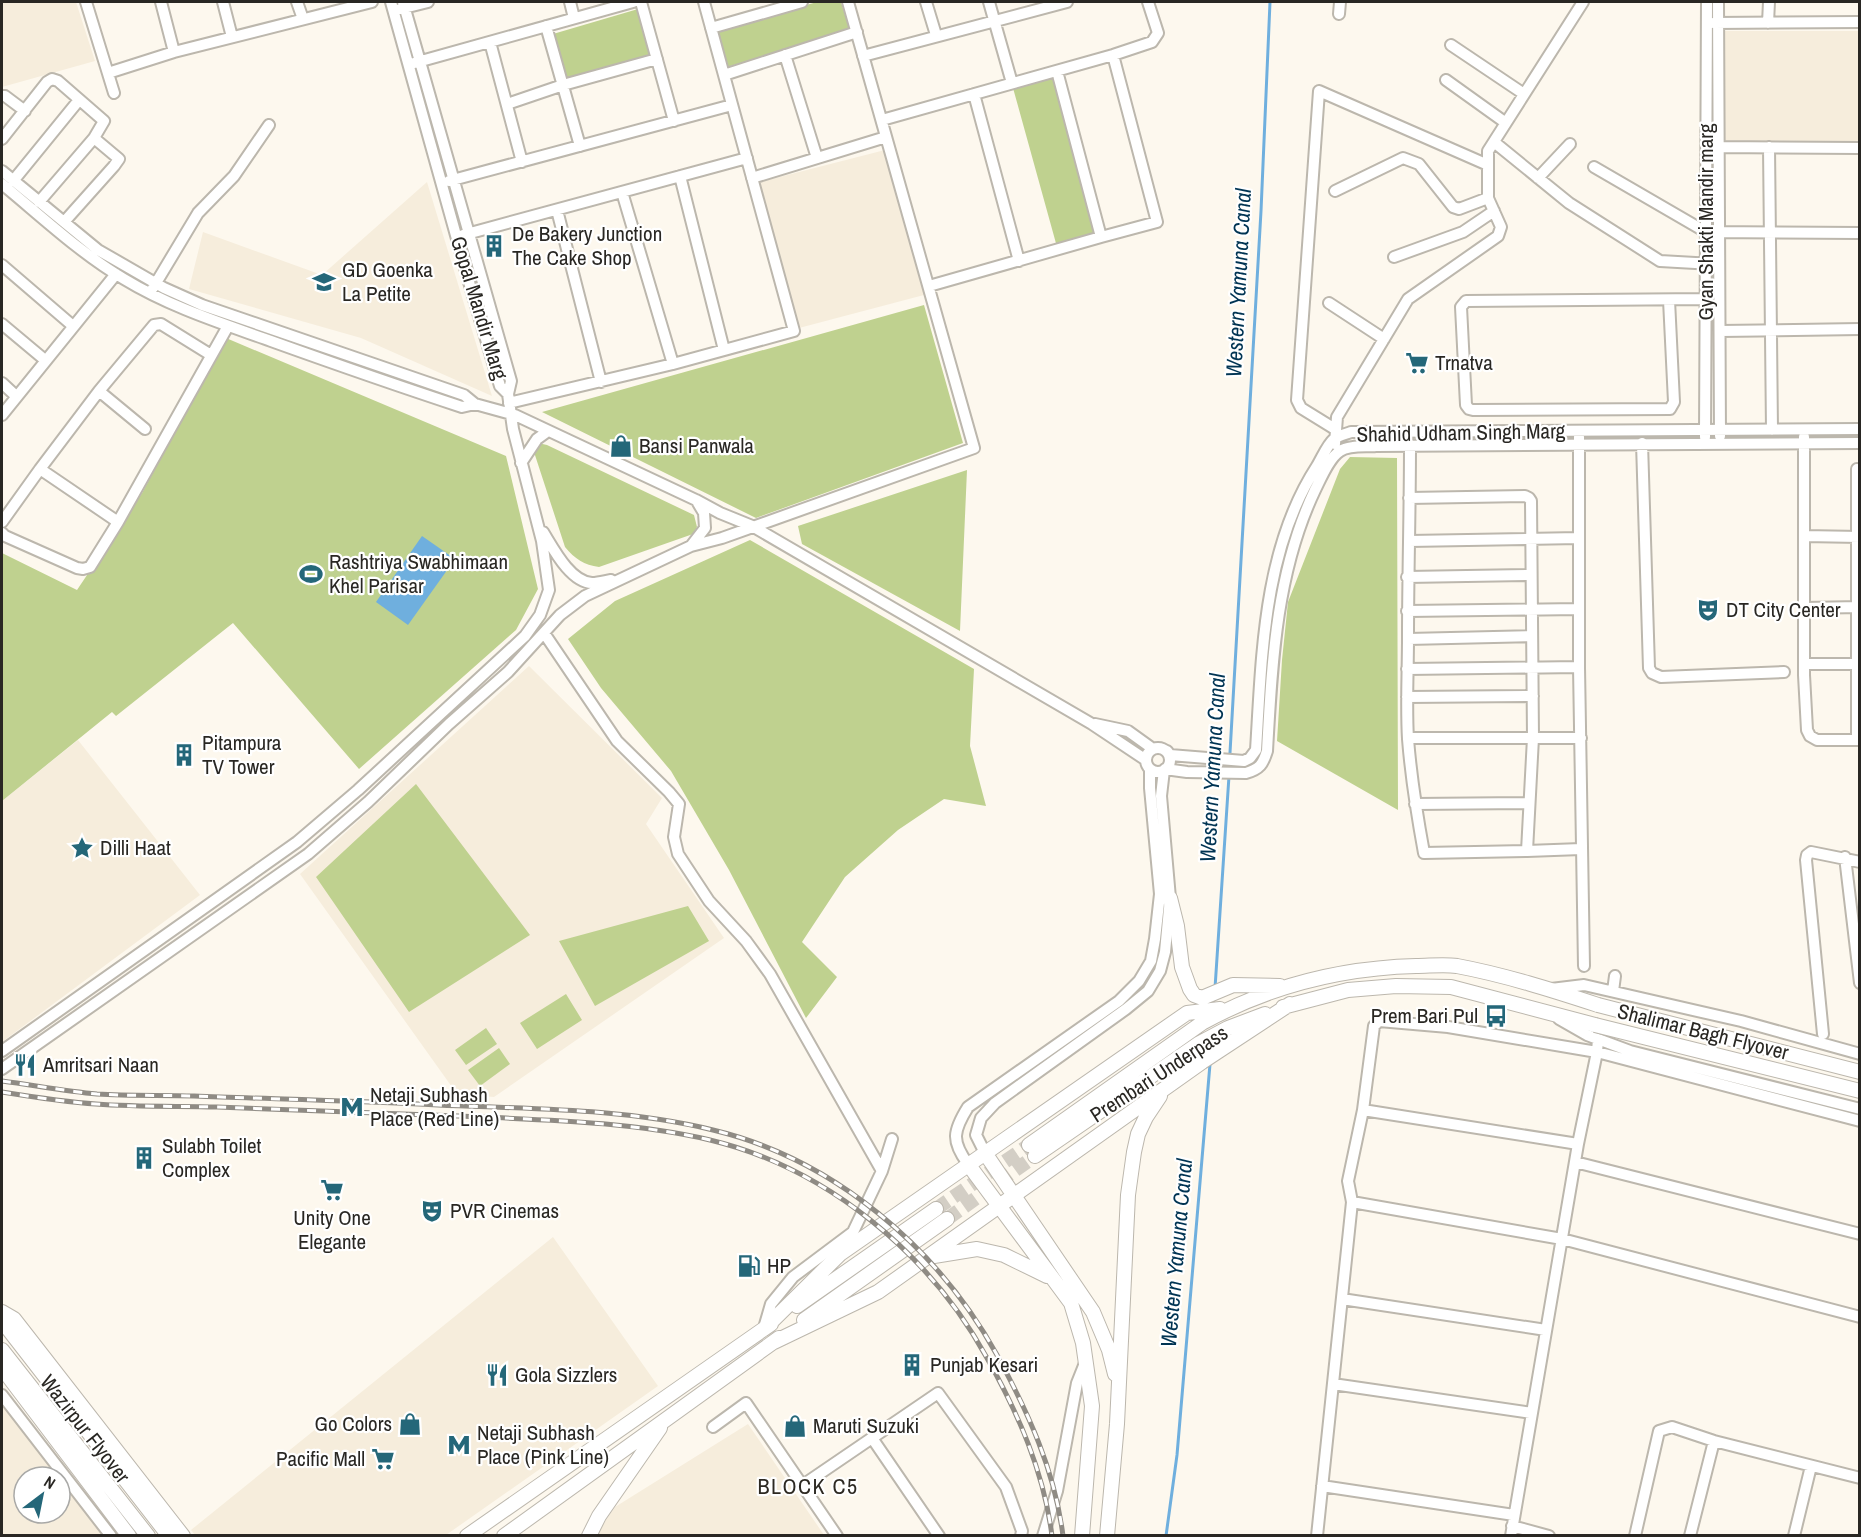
<svg xmlns="http://www.w3.org/2000/svg" width="1861" height="1537" font-family="'Archivo Narrow',sans-serif">
	<style>
		.built { fill: #f6eddc; fill-rule: evenodd }
		.green { fill: #bfd18f }
		.water { fill: #6fafde }
		.lines { fill: none; stroke-linecap: round; stroke-linejoin: round }
		.stream { stroke: #6fafde; stroke-width: 3 }
		.major-tunnel { stroke: #d3cec5; stroke-width: 14; stroke-dasharray: 14 7; stroke-linecap: butt }
		.minor-casing { stroke: #bcb7ad; stroke-width: 14 }
		.major-casing { stroke: #bcb7ad; stroke-width: 16 }
		.minor { stroke: #fff; stroke-width: 10 }
		.major { stroke: #fff; stroke-width: 14 }
		.rail-casing { stroke: #8f8b84; stroke-width: 5 }
		.rail { stroke: #fff; stroke-width: 3; stroke-dasharray: 9; stroke-linecap: butt }
		.major-bridge-casing { stroke: #bcb7ad; stroke-width: 16; stroke-linecap: butt }
		.major-bridge { stroke: #fff; stroke-width: 14 }
		.labels { text-anchor: middle; stroke-width: 4.5; stroke-linejoin: round; paint-order: stroke }
		.street-label { font-size: 21px; fill: #292723; stroke: #fff }
		.poi-label { font-size: 21px; fill: #292723; stroke: #fff; text-anchor: start }
		.water-label { font-size: 22px; font-style: italic; fill: #003453; stroke: #fff }
		.neighbourhood-label { font-size: 22px; letter-spacing: 1.5px; fill: #2d2922; stroke: #fff }
	</style>
	<rect width="100%" height="100%" fill="#fdf8ee"/>
	<path class="built" d="M2 2H76L95 61 2 87Z
		M1722 31H1859V142H1723Z
		M885 150 924 295 799 328 760 182Z
		M427 182 492 396 361 338 189 289 203 232 322 275Z
		M529 666 662 798 646 824 724 938 494 1097 457 1094 300 874Z
		M78 740 200 895 2 1042V801Z
		M553 1237 658 1386 446 1535H195L191 1530Z
		M2 1402 106 1535H2ZM24 1477H60V1513H24Z
		M748 1424 824 1535 594 1536 615 1507Z"/>
	<path class="green" d="M817 2H841L850 31 727 67 716 31Z
		M638 9 652 55 566 80 553 34Z
		M1054 77 1098 236 1057 247 1013 88Z
		M924 305 963 443 756 518 542 412Z
		M226 338 506 456 538 589 516 630 359 769 233 623 116 716 112 712 2 801V553L77 590 142 493Z
		M538 443 547 445 694 515 697 527 693 534 599 567C584 565 575 559 565 547L533 449Z
		M1350 457 1397 458 1398 810 1277 741 1282 660 1288 602 1340 469Z
		M967 470 960 631 802 544 798 526Z
		M750 540 974 669 970 746 986 806 944 799 898 830 845 877 802 942 837 977 806 1018 729 870 671 771 601 688 568 639 615 601Z
		M416 784 530 935 409 1012 316 877Z
		M688 906 709 941 595 1006 559 941Z
		M566 994 582 1020 537 1049 520 1023Z
		M486 1028 497 1044 466 1065 455 1050Z
		M499 1048 510 1064 480 1086 468 1070Z"/>
	<path class="water" d="M422 536 455 559 408 625 376 602Z"/>
	<g class="lines">
		<path class="stream" d="M1229 770 1261 211 1270 2
			M1215 988 1229 776
			M1166 1536 1177 1455 1210 1064"/>
		<path class="major-tunnel" d="M936 1209 1029 1145
			M947 1219 1035 1156"/>
		<g class="minor-casing">
			<path id="minor" d="M86 2 114 93
				M161 2 174 52
				M223 2 232 37
				M297 2 303 19
				M391 2 469 282 500 386 508 394
				M570 2 574 18
				M641 2 674 121
				M926 2 936 35
				M989 2 1012 83
				M1718 2 1720 436
				M400 9 428 2
				M1339 14 1340 2
				M1713 23 1860 22
				M1768 23 1769 2
				M546 26 580 146
				M711 28 802 2
				M490 42 522 162
				M1451 45 1524 94
				M785 55 817 158
				M863 56 1067 2
				M414 63 633 2
				M1057 71 1101 237 1157 222 1113 55
				M108 73 174 52 372 2
				M724 75 857 32
				M1446 80 1506 123
				M974 94 1019 261
				M2 96H5L25 111
				M507 104 563 85 657 59
				M882 120 1113 55 1152 42 1158 33 1148 2
				M2 139 47 82 52 79 58 81 104 121 94 138 39 202
				M1494 142 1569 203 1660 261 1713 264
				M1719 147 1860 148
				M1769 147 1772 430
				M1594 167 1706 232 1860 233
				M2 171 98 250 164 288 202 305 464 395 475 404 515 415 696 500 720 513 752 526 1092 724 1146 760
				M680 176 724 350
				M752 178 886 137
				M1538 178 1570 144
				M13 181 79 100
				M449 181 732 105
				M2 184C41 216 80 253 124 279 170 307 221 323 271 341 335 364 398 386 462 407L475 404
				M1335 191 1403 158 1419 164 1453 207 1459 209 1488 198
				M622 192 673 364
				M557 210 601 382
				M64 222 114 166 119 159 94 138
				M463 235 747 158
				M1394 257 1463 232 1494 211
				M2 265 73 326
				M929 286 1101 237
				M153 288 198 213 234 176 269 125
				M1669 300 1674 402 1670 409 1473 410 1469 409 1466 405 1461 307 1466 301 1706 299
				M1329 303 1384 339
				M2 324 45 360
				M1720 331 1860 329
				M2 383 16 396
				M99 391 145 429
				M509 403 673 364 794 331 704 2
				M2 415 116 274
				M1335 429 1301 408 1297 400 1319 91 1488 165
				M1579 437V667L1584 966
				M1705 437 1707 2
				M1804 437V675L1807 730 1810 736 1817 740H1860
				M1642 443 1649 668 1652 673 1661 677 1784 672
				M1335 444 1337 417 1408 299 1498 236 1501 227 1488 198V151L1583 2
				M521 463 537 439 548 431
				M40 469 99 391 154 325 161 324 211 355
				M1409 498 1525 496 1529 498 1531 501 1533 738 1527 851 1424 853C1417 815 1411 777 1408 739 1406 705 1408 672 1408 638 1408 574 1410 510 1410 445
				M2 522 40 469 118 522
				M543 532C553 548 570 582 592 583 598 583 605 581 611 580
				M2 533 5 536 77 568 83 569 90 567 118 522 228 326
				M1804 536 1860 537
				M1409 541 1579 538
				M691 546 705 528 704 513 698 503
				M1407 577 1531 575
				M1804 608 1860 607
				M1407 611 1579 609
				M544 633 617 741 669 792 679 804 674 837 678 854 709 901 746 941 770 974 882 1171
				M1408 639 1532 636
				M1804 664H1860
				M1407 669 1579 667
				M1407 697 1533 696
				M1095 724 1128 731 1153 749
				M1408 738H1581
				M1857 740V469
				M1146 760a12 12 0 1 1 24 0a12 12 0 1 1-24 0Z
				M1167 751 1170 755 1244 761 1250 758 1256 750C1262 655 1263 549 1317 466 1322 458 1327 445 1334 439 1338 436 1346 434 1351 432L1860 429
				M1165 769 1187 772 1246 773C1260 769 1263 764 1267 751 1272 662 1276 572 1315 490 1321 478 1329 458 1340 451 1349 445 1365 447 1376 446L1860 443
				M1415 804 1528 803
				M1527 851 1581 849
				M1845 857 1860 983
				M1551 989 1584 985 1741 1021 1860 1054
				M1613 991 1615 976
				M1559 1019 1587 1035 1630 1051 1860 1109
				M1823 1034 1806 860 1807 855 1811 852 1860 862
				M2 1051 297 842 358 790 525 636 540 615 549 590 542 541 513 429 508 394 511 381 403 2
				M2 1069 308 854 368 802 449 724 508 672 560 615 585 596 691 546 722 538 974 448 848 2
				M1578 1144 1363 1110 1374 1026 1379 1021 1448 1027 1597 1052 1860 1121
				M985 1153 976 1135 981 1118 995 1103 1126 1009 1148 991 1160 971 1165 952 1170 898 1161 796 1164 770
				M1575 1162 1860 1234
				M968 1164C951 1141 953 1131 968 1107L1119 1001 1139 981 1151 961 1155 939 1160 894 1150 788V769
				M1352 1202 1348 1181 1363 1110
				M1342 1299 1546 1330
				M764 1328 771 1304 793 1277 853 1232 882 1171 892 1139
				M1333 1384 1532 1413
				M2 1395 111 1536
				M713 1427 746 1403 837 1536
				M872 1438 939 1536
				M803 1485 938 1393 1006 1487 1022 1531 1021 1536
				M1322 1486 1514 1515
				M1512 1526 1549 1536
				M1043 1536 1057 1491 1077 1383 1085 1363
				M1317 1536 1352 1202 1562 1239 1860 1317
				M1511 1536 1578 1144 1597 1052 1598 1039
				M1635 1536 1659 1431 1672 1427 1714 1441 1860 1478
				M1690 1536 1714 1441
				M1794 1536 1811 1466"/>
		</g>
		<g class="major-casing">
			<path id="major" d="M1170 898 1177 926 1182 967 1190 989 1194 995 1202 998 1233 985 1280 986
				M1283 1007 1348 990 1396 986 1451 987 1595 1025
				M1029 1145 1202 1023C1267 987 1341 968 1416 966 1429 966 1444 964 1457 966 1505 975 1552 990 1598 1005
				M985 1153 1093 1312 1109 1350 1115 1374
				M1035 1156 1198 1044 1228 1028 1265 1014
				M968 1164 1071 1303 1083 1343 1092 1406 1082 1536
				M934 1256 977 1249 1004 1255 1047 1276
				M797 1306 936 1209
				M2 1312 14 1319 183 1536
				M804 1320 947 1219
				M2 1321 169 1536
				M764 1329 840 1254 1187 1013 1220 1009
				M774 1342 878 1292 1202 1062 1290 1004
				M2 1350 148 1536
				M2 1368 129 1536
				M467 1536 771 1324
				M504 1536 779 1338
				M589 1536 599 1516 660 1428
				M1107 1536 1117 1424 1128 1195 1134 1152 1138 1134 1146 1117 1160 1096"/>
		</g>
		<use href="#minor" class="minor"/>
		<use href="#major" class="major"/>
		<g class="rail-casing">
			<path id="rail" d="M2 1081C33 1085 65 1091 97 1094 129 1096 162 1095 194 1096 275 1099 357 1101 438 1105 530 1109 623 1108 713 1130 834 1159 938 1248 997 1355 1028 1412 1055 1471 1063 1536
				M2 1092C33 1097 64 1102 96 1104 136 1107 176 1106 217 1107 297 1110 377 1113 458 1116 542 1120 628 1121 710 1140 827 1168 930 1254 987 1358 1018 1413 1044 1472 1052 1536"/>
		</g>
		<use href="#rail" class="rail"/>
		<g class="major-bridge-casing">
			<path id="major-bridge" d="M1598 1005 1860 1072
				M1595 1025 1860 1091"/>
		</g>
		<use href="#major-bridge" class="major-bridge"/>
	</g>
	<defs>
		<g id="building-bare" transform="scale(1.8)"><path d="M-4-6H4V6H1V3H-1V6H-4ZM-2.5-4.3h1.7v1.8h-1.7ZM.8-4.3h1.7v1.8H.8ZM-2.5-1h1.7V.8h-1.7ZM.8-1h1.7V.8H.8Z" fill="#246779" stroke="#fff" stroke-width="2.5" paint-order="stroke"/></g>
		<g id="school-bare" transform="scale(1.8)"><path d="M0-5L7-2L0 1L-7-2ZM-4 1L0 2.5L4 1V4Q0 6-4 4Z" fill="#246779" stroke="#fff" stroke-width="2.5" paint-order="stroke"/></g>
		<g id="supermarket-bare" transform="scale(1.8)"><path d="M-6-5.5h2.5l.6 2H6L4.5 2H-2.5L-4.4-4H-6ZM-1.5 3.2a1.3 1.3 0 1 0 .1 0ZM3 3.2a1.3 1.3 0 1 0 .1 0Z" fill="#246779" stroke="#fff" stroke-width="2.5" paint-order="stroke"/></g>
		<g id="shop-bare" transform="scale(1.8)"><path d="M-5-2.5h2.3a2.7 3.5 0 0 1 5.4 0H5L5.5 6h-11ZM-1.5-2.5h3a1.5 2.3 0 0 0-3 0Z" fill="#246779" stroke="#fff" stroke-width="2.5" paint-order="stroke"/></g>
		<g id="stadium-bare" transform="scale(1.8)"><path d="M0-5a6.5 5 0 1 0 0 10a6.5 5 0 1 0 0-10ZM-3.5-1.8h7v3.6h-7Z" fill="#246779" stroke="#fff" stroke-width="2.5" paint-order="stroke"/></g>
		<g id="theatre-bare" transform="scale(1.8)"><path d="M-5-5.5Q0-4 5-5.5V0Q5 5 0 6Q-5 5-5 0ZM-3.3-2.5H-1v1.5H-3.3ZM1-2.5H3.3v1.5H1ZM-2.8 1Q0 5.5 2.8 1Z" fill="#246779" stroke="#fff" stroke-width="2.5" paint-order="stroke"/></g>
		<g id="sight-bare" transform="scale(1.8)"><path d="M0-6L1.8-2.2L6-1.7L2.9 1.2L3.7 5.4L0 3.3L-3.7 5.4L-2.9 1.2L-6-1.7L-1.8-2.2Z" fill="#246779" stroke="#fff" stroke-width="2.5" paint-order="stroke"/></g>
		<g id="bus-bare" transform="scale(1.8)"><path d="M-5-6H5V4H4V6H2V4H-2V6H-4V4H-5ZM-3.5-4V0h7V-4ZM-3.5 1.2v1.5H-2V1.2ZM2 1.2v1.5H3.5V1.2Z" fill="#246779" stroke="#fff" stroke-width="2.5" paint-order="stroke"/></g>
		<g id="restaurant-bare" transform="scale(1.8)"><path d="M-5-6h1v4h1v-4h1v4h1v-4h1v5L-1.5 .5V6h-2V.5L-5-1ZM5-6V6H3V1.5H1.5Q1.5-4 5-6Z" fill="#246779" stroke="#fff" stroke-width="2.5" paint-order="stroke"/></g>
		<g id="metro-bare" transform="scale(1.8)"><path d="M-5.5 5V-5H-3L0 0L3-5H5.5V5H3V-.5L0 4L-3-.5V5Z" fill="#246779" stroke="#fff" stroke-width="2.5" paint-order="stroke"/></g>
		<g id="fuel-bare" transform="scale(1.8)"><path d="M-5.5-6h7V0h2V4h1.3V-2.5L3-4.5l.8-.8L6-3V5H2.5V1h-1V6h-7ZM-4.2-4.7v3.2H.2V-4.7Z" fill="#246779" stroke="#fff" stroke-width="2.5" paint-order="stroke"/></g>
	</defs>
	<g fill-rule="evenodd">
		<use href="#building-bare" x="494" y="246"/>
		<use href="#school-bare" x="324" y="282"/>
		<use href="#supermarket-bare" x="1417" y="363"/>
		<use href="#shop-bare" x="621" y="446"/>
		<use href="#stadium-bare" x="311" y="574"/>
		<use href="#theatre-bare" x="1708" y="610"/>
		<use href="#building-bare" x="184" y="755"/>
		<use href="#sight-bare" x="82" y="848"/>
		<use href="#bus-bare" x="1496" y="1016"/>
		<use href="#restaurant-bare" x="25" y="1065"/>
		<use href="#metro-bare" x="352" y="1107"/>
		<use href="#building-bare" x="144" y="1158"/>
		<use href="#supermarket-bare" x="332" y="1190"/>
		<use href="#theatre-bare" x="432" y="1211"/>
		<use href="#fuel-bare" x="749" y="1266"/>
		<use href="#building-bare" x="912" y="1365"/>
		<use href="#restaurant-bare" x="497" y="1375"/>
		<use href="#shop-bare" x="410" y="1424"/>
		<use href="#shop-bare" x="795" y="1426"/>
		<use href="#metro-bare" x="459" y="1445"/>
		<use href="#supermarket-bare" x="383" y="1459"/>
	</g>
	<g class="labels">
		<g class="street-label">
			<text transform="translate(1706 222) rotate(-90)" y="7">Gyan Shakti Mandir marg</text>
			<text transform="translate(479 308) rotate(73)" y="7">Gopal Mandir Marg</text>
			<text transform="translate(1461 433) rotate(-1)" y="7">Shahid Udham Singh Marg</text>
			<text transform="translate(1703 1032) rotate(14)" y="7">Shalimar Bagh Flyover</text>
			<text transform="translate(1159 1074) rotate(-33)" y="7">Prembari Underpass</text>
			<text transform="translate(85 1429) rotate(52)" y="7">Wazirpur Flyover</text>
		</g>
		<g class="poi-label">
			<text x="512" y="241">De Bakery Junction<tspan x="512" dy="24">The Cake Shop</tspan></text>
			<text x="342" y="277">GD Goenka<tspan x="342" dy="24">La Petite</tspan></text>
			<text x="1435" y="370">Trnatva</text>
			<text x="639" y="453">Bansi Panwala</text>
			<text x="329" y="569">Rashtriya Swabhimaan<tspan x="329" dy="24">Khel Parisar</tspan></text>
			<text x="1726" y="617">DT City Center</text>
			<text x="202" y="750">Pitampura<tspan x="202" dy="24">TV Tower</tspan></text>
			<text x="100" y="855">Dilli Haat</text>
			<text x="1478" y="1023" text-anchor="end">Prem Bari Pul</text>
			<text x="43" y="1072">Amritsari Naan</text>
			<text x="370" y="1102">Netaji Subhash<tspan x="370" dy="24">Place (Red Line)</tspan></text>
			<text x="162" y="1153">Sulabh Toilet<tspan x="162" dy="24">Complex</tspan></text>
			<text x="450" y="1218">PVR Cinemas</text>
			<text x="332" y="1225" text-anchor="middle">Unity One<tspan x="332" dy="24">Elegante</tspan></text>
			<text x="767" y="1273">HP</text>
			<text x="930" y="1372">Punjab Kesari</text>
			<text x="515" y="1382">Gola Sizzlers</text>
			<text x="392" y="1431" text-anchor="end">Go Colors</text>
			<text x="813" y="1433">Maruti Suzuki</text>
			<text x="477" y="1440">Netaji Subhash<tspan x="477" dy="24">Place (Pink Line)</tspan></text>
			<text x="365" y="1466" text-anchor="end">Pacific Mall</text>
		</g>
		<g class="water-label">
			<text transform="translate(1238 283) rotate(-87)" y="8">Western Yamuna Canal</text>
			<text transform="translate(1212 768) rotate(-87)" y="8">Western Yamuna Canal</text>
			<text transform="translate(1176 1253) rotate(-85)" y="8">Western Yamuna Canal</text>
		</g>
		<g class="neighbourhood-label">
			<text x="808" y="1494">BLOCK C5</text>
		</g>
	</g>
	<rect width="1861" height="1537" fill="none" stroke="#292723" stroke-width="6"/>
	<g transform="translate(42 1495) rotate(32)"><circle r="28" fill="#ffffff" stroke="#a9a9a7" stroke-width="1.5"/>
	<path d="M0-4.5L10 22L0 15L-10 22Z" fill="#246779"/>
	<text y="-9" font-size="16" font-weight="bold" text-anchor="middle" fill="#292723">N</text>
	</g>
</svg>
